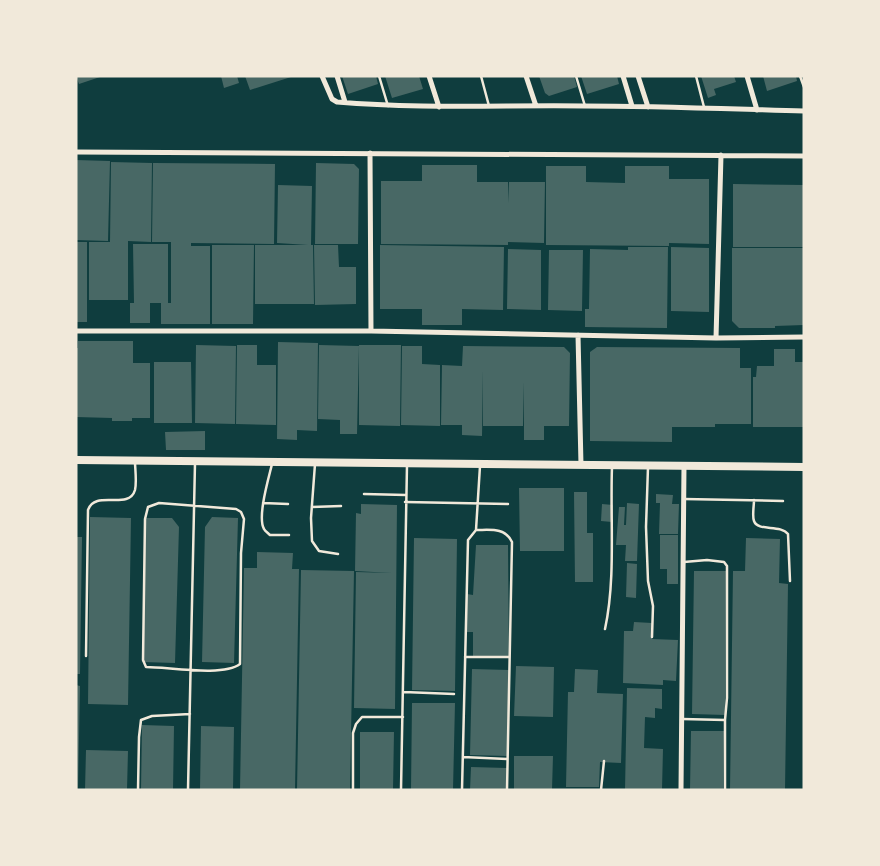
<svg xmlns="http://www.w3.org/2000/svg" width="880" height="866" font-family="'PT Sans Narrow',sans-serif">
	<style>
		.building { fill: #486865 }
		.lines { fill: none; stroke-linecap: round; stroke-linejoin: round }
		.service { stroke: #f1e9da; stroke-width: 2.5 }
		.minor { stroke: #f1e9da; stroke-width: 5 }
		.secondary { stroke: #f1e9da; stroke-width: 8 }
	</style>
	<rect width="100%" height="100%" fill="#0f3d3e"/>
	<path class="building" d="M76 76H100V77L79 84Z
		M221 76H237L239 83 224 88Z
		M245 76H290L291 77 250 90Z
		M342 76H376L378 84 348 94Z
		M385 76H419L423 89 392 98Z
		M539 76H574L577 87 549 96 545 93Z
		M581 76H617L619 84 587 94Z
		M701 76H734L736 82 714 89 716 95 708 98Z
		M763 76H796L797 81 767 91Z
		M76 160 110 161 108 241 76 240Z
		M111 162 152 163 151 242 128 241V300H89V242H110Z
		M153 163 275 164 274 244 191 243V246H210V324H161V303H150V323H130V303H134L133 244H168V303H171V242H152Z
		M316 163 354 164 359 169 358 244H315Z
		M422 165H477V182H508V203L509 182H545L544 243 508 242V245L381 244V181H422Z
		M546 166H586V182L625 183V166H669V194V179H709V244L669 243V246L546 245Z
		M733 184 804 185V247H733Z
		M278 185 312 186 311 245H313L314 304H255V245H308L277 243Z
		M76 242H87V322H76Z
		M212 245H254L253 324H212Z
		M314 245H338L339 267H356V304L315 305Z
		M380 245 504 247 503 310 462 309V325H422V309H380Z
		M628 247H668L667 328 585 327V309H589L590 249 628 250Z
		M671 247 709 248V312L671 311Z
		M732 248H804V325L775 326V328H739L732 321Z
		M508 249 541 250V310L507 309Z
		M549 250H583L582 311 548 310Z
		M78 341H133V363H150V418H132V421H112V418L76 417V348H78Z
		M278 342 318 343 317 431 297 430V440L277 439Z
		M196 345 236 346 235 424 195 423Z
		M237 345H257V365H276V425L236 424Z
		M319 345 359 346 357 434H340V420L318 419Z
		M359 345H401L400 426 359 425Z
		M402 346H422V364L440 365V426L401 425Z
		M463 346 564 347 570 353 569 426H544V440H524V382L523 426H483V370L482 436 462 435V425H441L442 365 462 366Z
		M597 347 740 348V368H751V424H715V427H672V442L590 441V352Z
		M774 349H795V362H804V427H753V377H756L757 366H774Z
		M154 362H191L192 423H154Z
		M205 431V450H166L165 432Z
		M519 488H564V551H520Z
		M574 492H587V533H593V582H575Z
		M656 494 673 495 672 504H679L678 534H659L660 503H656Z
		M627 503 639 504 637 561H625L626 545H616L619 507H625L624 525H626Z
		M361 504 397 505 395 709 354 708 356 572 392 573 355 571 356 513 361 514Z
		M602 504 613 505 612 522 601 521Z
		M90 517 131 518 128 705 88 704Z
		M212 517 238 518 234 663 202 662 205 527Z
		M146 518H172L179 527 175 663 142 662Z
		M660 535H678V584H667V569H660Z
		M76 537H82L80 674H76Z
		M414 538 457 539 455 691 412 690Z
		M746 538 780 539 779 583 788 584 785 790H730L733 571H745Z
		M476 545H508L509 657 473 656V632H467V594L473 595Z
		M257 552 293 553 292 569H299L295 790H240L244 568H257Z
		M627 563 637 564 636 598 626 597Z
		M301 570 354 571 350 790H297Z
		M694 571H726L725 715 692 714Z
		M634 622 652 623V639L678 640 676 681 663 680V685L623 683 624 631H633Z
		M516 666 554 667 553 717 514 716Z
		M472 669 509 670 507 756 470 755Z
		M575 669 598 670 597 693 623 694 621 763 600 762 599 787H566L568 692H574Z
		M76 685 80 686 78 790H76Z
		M627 688 662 689V709L655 708V718L645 717 644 748 663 749 662 790H625Z
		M412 703H455L453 790H411Z
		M142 725 174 726 173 790H141Z
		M201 726 234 727 233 790H200Z
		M691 731H724L723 790H690Z
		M360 732H394L393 790H360Z
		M86 750 128 751 127 790H85Z
		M514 756H553L552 790H514Z
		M471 767 507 768V790H470Z"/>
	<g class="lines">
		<path class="service" d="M379 76 388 106
			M481 76 489 106
			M576 76 585 106
			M696 76 704 107
			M800 76 804 87
			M272 464C269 477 257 517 264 529 265 531 268 533 270 535H289
			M315 464 311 518 312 541 319 551 338 554
			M648 467 646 527 648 581 653 606 652 637
			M364 494 406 495
			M684 499 783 501
			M754 500C754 506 752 516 754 521 758 532 780 524 788 534L790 581
			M405 502 508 504
			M159 503 236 509 241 512 244 519 241 553 240 664C223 677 169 667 146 667L143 660 145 519 148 507Z
			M263 503 288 504
			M312 507 341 506
			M476 530C490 530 505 527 512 542L507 790
			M684 562 707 560 724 562 727 566V698L725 720V790
			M605 629C616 579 610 519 612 467
			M86 656 88 510C95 489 129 511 135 490 137 481 135 470 135 461
			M465 657H509
			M404 692 454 694
			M682 719 725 720
			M463 757 507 759
			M138 790 139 737 141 720 152 716 190 714
			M188 790 195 463
			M353 790V733L356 724 362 717H403
			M401 790 407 465
			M462 790 468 540 476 530 480 466
			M601 790 604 761"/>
		<path class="minor" d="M322 76 332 99 337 102C420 109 501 105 584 106 657 106 730 109 804 111
			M337 76 345 102
			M429 76 439 107
			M526 76 536 106
			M623 76 632 106
			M638 76 648 107
			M747 76 757 110
			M76 152 804 156
			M370 153 371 331
			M76 331H371L716 338 804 337
			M578 335 581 465
			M716 338 721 155
			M681 790 684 466"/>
		<path class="secondary" d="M76 460 804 467"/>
	</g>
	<rect width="880" height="866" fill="none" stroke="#f1e9da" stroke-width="155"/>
</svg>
